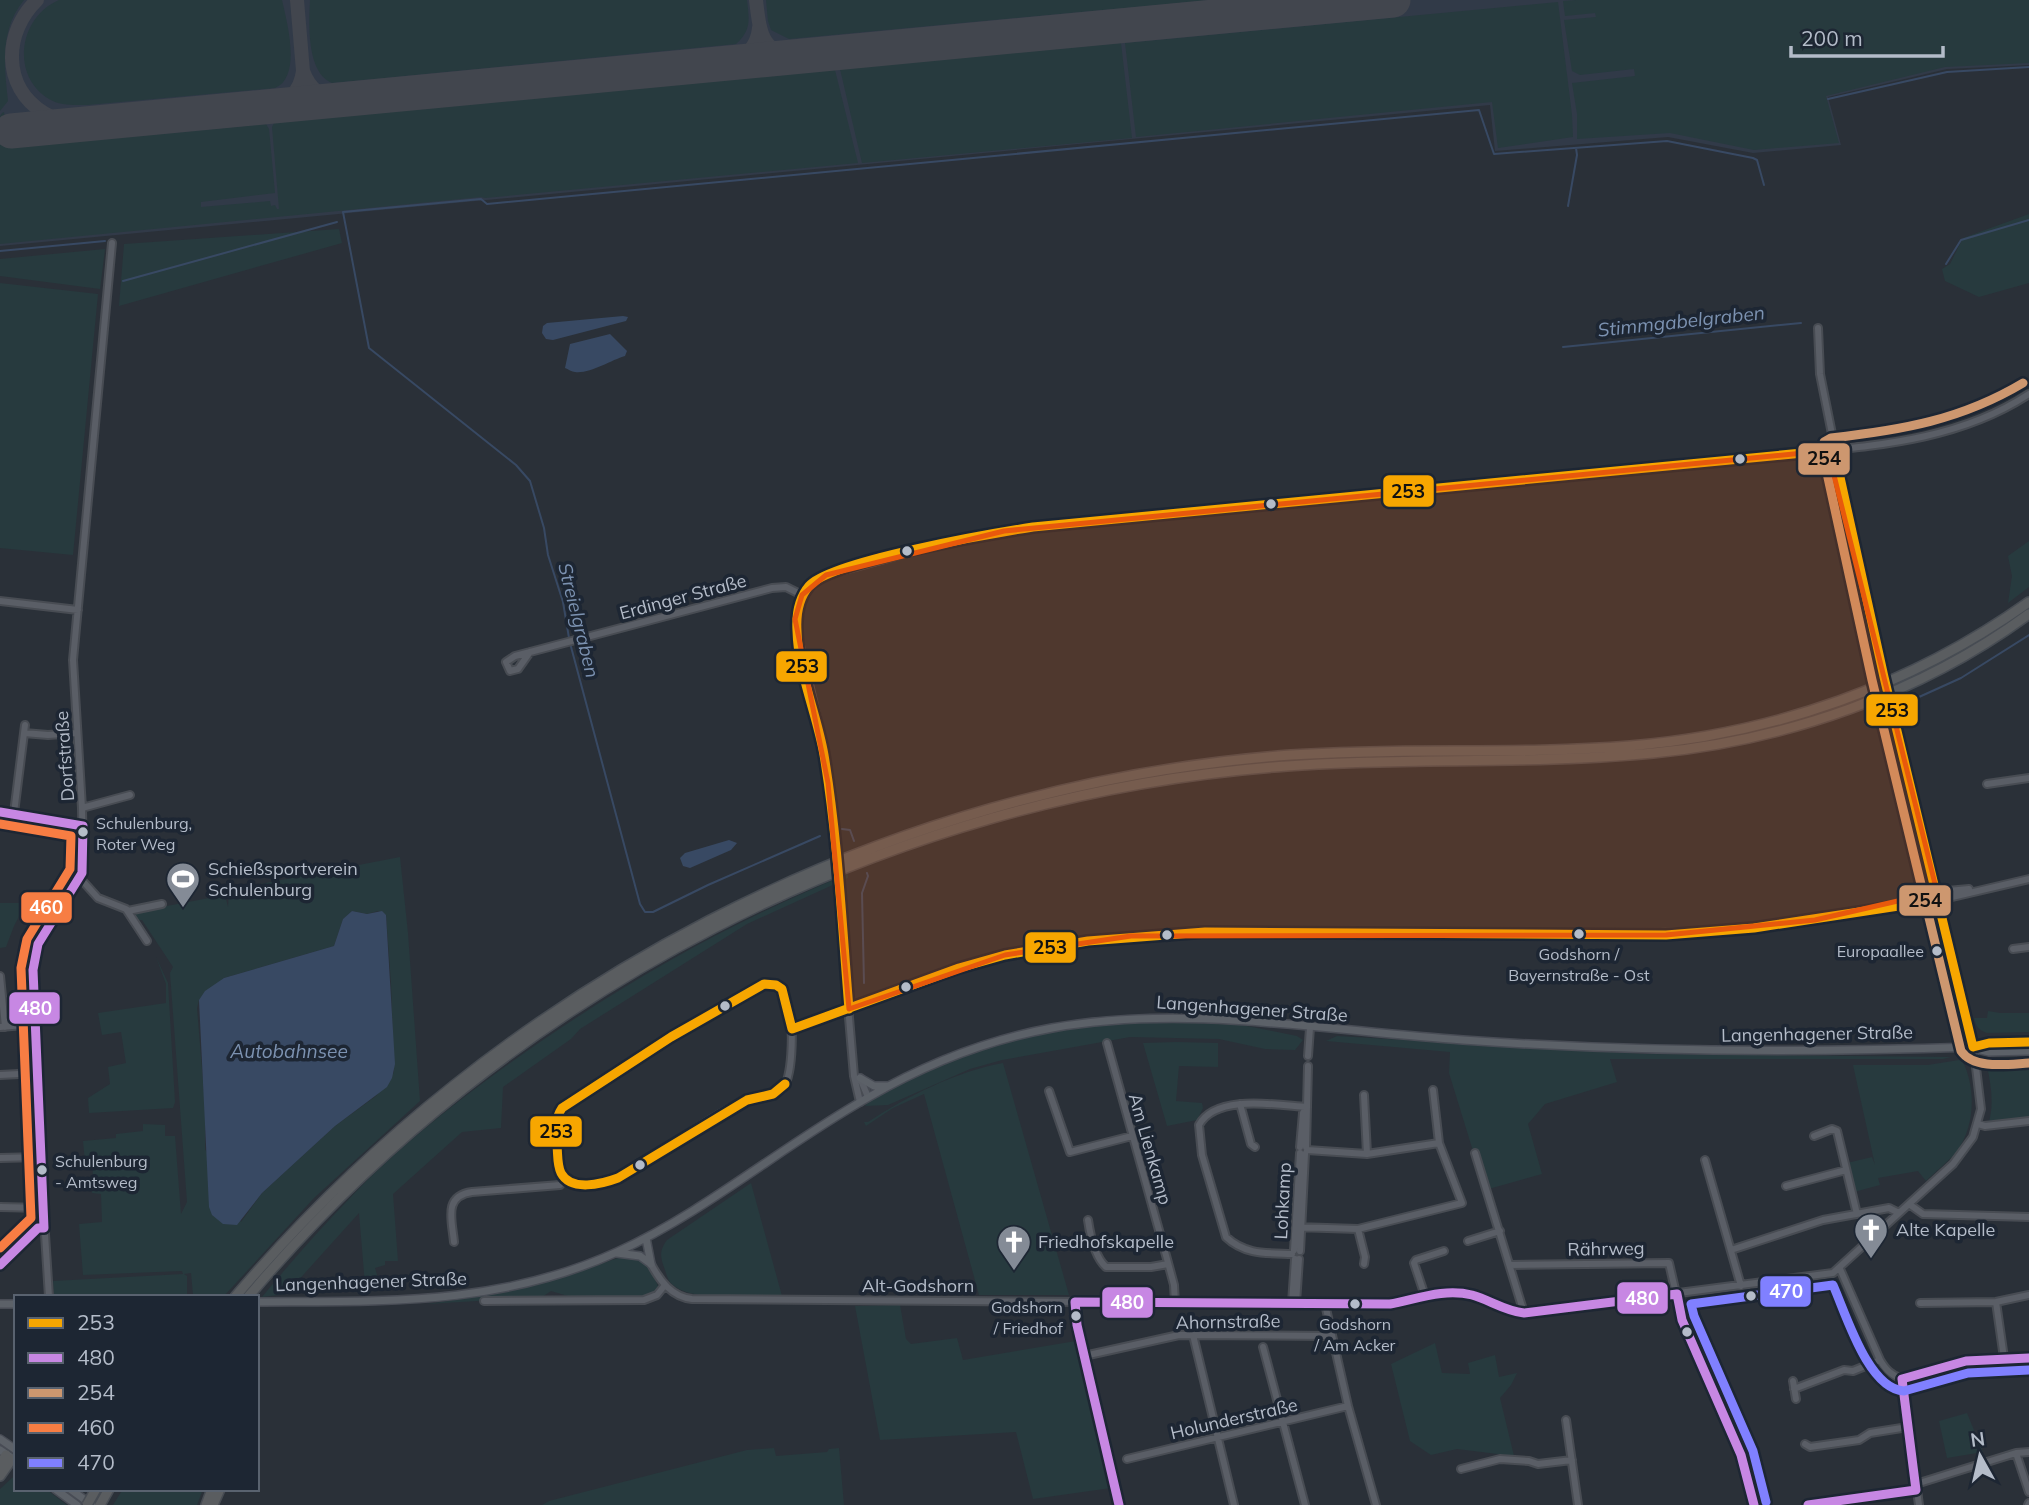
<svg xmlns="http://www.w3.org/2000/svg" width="2029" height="1505" font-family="Mulish,sans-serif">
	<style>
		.airport { fill: #313a48 }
		.green { fill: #273a3e; fill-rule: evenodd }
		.water { fill: #384963 }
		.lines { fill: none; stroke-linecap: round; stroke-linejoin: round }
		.stream { stroke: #384963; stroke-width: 2 }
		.taxiway { stroke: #42464e; stroke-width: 14 }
		.runway { stroke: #42464e; stroke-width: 35 }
		.minor-casing { stroke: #484c53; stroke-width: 10 }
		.major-casing { stroke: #484c55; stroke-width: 10 }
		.highway-casing { stroke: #474c53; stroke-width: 12 }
		.minor { stroke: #5a5e66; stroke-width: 6 }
		.major { stroke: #5c6168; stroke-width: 7 }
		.highway { stroke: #5a5d60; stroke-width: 9 }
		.minor-bridge-casing { stroke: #484c53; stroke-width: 10; stroke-linecap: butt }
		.highway-bridge-casing { stroke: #474c53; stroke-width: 12; stroke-linecap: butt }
		.minor-bridge { stroke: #5a5e66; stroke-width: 6 }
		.highway-bridge { stroke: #5a5d60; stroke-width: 9 }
		.bus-1-casing { stroke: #1d2633; stroke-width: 14 }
		.bus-2-casing { stroke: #1d2633; stroke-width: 14 }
		.bus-3-casing { stroke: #1d2633; stroke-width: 14 }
		.bus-4-casing { stroke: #1d2633; stroke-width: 14 }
		.bus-5-casing { stroke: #1d2633; stroke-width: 14 }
		.bus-1 { stroke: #f7a600; stroke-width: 9 }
		.bus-2 { stroke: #c787e3; stroke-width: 9 }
		.bus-3 { stroke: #cd976f; stroke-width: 9 }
		.bus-4 { stroke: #f77d43; stroke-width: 9 }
		.bus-5 { stroke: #8080ff; stroke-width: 9 }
		.marked { fill: #e8590c; fill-opacity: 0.2; stroke: #e8590c; stroke-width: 5; stroke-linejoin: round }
		.bus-dot { fill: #b4bcc9; stroke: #1d2633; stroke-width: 2.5 }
		.labels { text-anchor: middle; stroke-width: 7; stroke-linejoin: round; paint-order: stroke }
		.bus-label { font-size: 16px; fill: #b4bcc9; stroke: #1d2633; text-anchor: start }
		.street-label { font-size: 18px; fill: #b4bcc9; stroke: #1d2633 }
		.poi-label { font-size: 18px; fill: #b4bcc9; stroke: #1d2633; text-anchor: start }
		.water-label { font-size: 19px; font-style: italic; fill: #7c92b1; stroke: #1d2633 }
		.line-badge { stroke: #1d2633; stroke-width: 2.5 }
		.badge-label { font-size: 19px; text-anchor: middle; font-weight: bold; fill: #fff }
		.pale-badge-label { font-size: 19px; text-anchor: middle; font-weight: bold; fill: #111 }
	</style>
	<rect width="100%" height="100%" fill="#2a3038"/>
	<path class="airport" d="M0 0H2029V65L1947 69 1828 97 1841 145 1753 153 1668 137 1495 151 1490 105 0 246Z"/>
	<path class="green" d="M0 0H24C0 29 4 65 8 101L0 111Z
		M59 0H282C287 22 302 77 275 88L87 105C74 105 60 106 49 99 10 75 19 17 59 0Z
		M310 0H747C749 19 752 30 736 44L332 83C306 72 309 23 310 0Z
		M766 0H1211L789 39 771 30 768 21Z
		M1576 0H2029V63L1945 67 1826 96 1839 143 1754 150 1670 133 1577 139V114L1572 83 1635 76 1634 69 1580 75 1572 71 1564 20 1596 17 1595 13 1565 16 1563 1Z
		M1558 2 1572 115 1573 137 1498 148 1492 102 1136 137 1125 43Z
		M1121 43 1132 138 862 163 840 69Z
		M835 70 858 163 485 198 481 197 0 244V116L2 113 4 112 5 120H1L3 142H7L8 148 266 124 269 129 275 193 201 202V207L270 201 271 206 275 205 277 209H279L272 127 274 123Z
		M2029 214V283L1979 297 1945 281 1942 269 1950 264 1963 238Z
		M339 229 342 243 119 306 124 244Z
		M105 249 100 289 0 276V259Z
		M0 283 98 294 73 555 0 548Z
		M2029 541V587L2008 603 2012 576 2008 556Z
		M400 857 408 933 420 1101 314 1198 224 1296 195 1297 193 1295 191 1273 184 1274 187 1276V1294L54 1297 53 1281 183 1274 182 1271 83 1275 79 1224 102 1222 101 1194 92 1193 93 1165 85 1162 83 1141 116 1138V1134L143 1131V1124L165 1125V1136H175L181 1214 187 1202 170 973 173 967 142 920H137L135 912 225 895 228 907 229 890ZM352 911 367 914 378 911 386 915 391 983 394 1072 376 1096 335 1126 262 1193 241 1222 205 1149V1106L197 1008 199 1000 224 978 334 946 343 919Z
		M848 874V878L747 924 580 1029 571 1039 503 1087 501 1128 462 1132 393 1194 398 1261H385V1265L375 1268 378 1278H371L372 1285H365L359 1213 286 1294 262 1297C290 1263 319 1230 350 1198 394 1151 447 1109 499 1071 608 992 723 925 848 874Z
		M0 903H26L14 926 6 947 0 948Z
		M156 957 168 983 175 1102 173 1108 89 1113 88 1098 110 1084 108 1067 126 1063 121 1032 102 1035 98 1013 166 1003V984Z
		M1988 1011 2000 1013H2029V1032L1987 1033C1978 1030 1976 1026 1974 1018H1987Z
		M1141 1021 1242 1025 1297 1036 1303 1040 1295 1050 1265 1049 1219 1039 1130 1037 1002 1060 970 1069 888 1105 865 1106C875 1093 895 1085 910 1078 983 1042 1060 1027 1141 1021Z
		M1337 1036 1646 1054 1951 1057 1943 1059H1610L1617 1082 1545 1104 1528 1124 1542 1174 1485 1190 1449 1073 1450 1052 1326 1041Z
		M1176 1042 1218 1043V1067L1179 1066 1176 1101 1202 1103 1203 1108 1197 1120 1167 1126 1143 1043Z
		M2029 1057V1117L1989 1122C1994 1103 1991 1085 1987 1066L1995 1058Z
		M1959 1060 1963 1062C1976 1089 1975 1126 1957 1151 1948 1162 1936 1171 1926 1181L1918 1171 1878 1178 1880 1185 1854 1192 1847 1163 1872 1157 1875 1165 1853 1065H1928Z
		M1003 1063 1069 1295H979L924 1094 893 1108 866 1126 864 1122H868C908 1096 955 1072 1003 1063Z
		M751 1183 782 1296C757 1297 692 1302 673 1285 668 1281 667 1276 665 1270 660 1257 659 1251 667 1240Z
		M624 1256C646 1260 649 1265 658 1286L657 1292 649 1297H571L551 1291 542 1297 427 1304 501 1293 543 1283Z
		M900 1305 906 1339 911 1344 957 1338 963 1360 1076 1341 1111 1488 1033 1499 1016 1432 880 1440 855 1306Z
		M1435 1343 1442 1373 1470 1374 1468 1363 1495 1355 1499 1377 1517 1373 1511 1385 1500 1398 1514 1456 1457 1449 1431 1455 1410 1441 1391 1364Z
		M1967 1413 1983 1452 1947 1458 1939 1421Z
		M774 1448 776 1456 827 1452 829 1449 839 1448 844 1505H542L549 1501 747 1450Z
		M16 1476V1489H46L67 1505H0V1489L13 1477Z
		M123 1489H203L197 1505H113Z"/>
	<path class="water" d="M623 316 628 317 626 321 553 340 546 339 542 333 543 326 547 323Z
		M610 334 627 351 625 356C611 360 590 374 575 372 572 372 568 369 565 368L570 344Z
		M729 840 737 843 731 850 690 868 683 866 680 858 685 853Z
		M352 911 367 914 382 911 386 915 395 1064 392 1078 387 1087 335 1126 262 1193 237 1225 223 1224 212 1215 209 1207 199 1000 205 991 224 978 334 946 343 919Z"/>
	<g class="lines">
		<path class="stream" d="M1828 99 1947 72 2029 67
			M1568 206 1577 155 1576 148
			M0 251 105 241
			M1946 264 1961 240 2029 220
			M123 281 337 222
			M1563 347 1801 323
			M569 638 563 602 548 555 544 528 530 481 516 465 369 348 343 212 481 199 487 204 1479 110 1494 154 1667 141 1753 158 1757 160 1764 185
			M570 643 640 904 645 912H653L708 885 820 836
			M1908 707V702L1961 678 2029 635
			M842 829 850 830 854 841
			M864 983 862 893 868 876 867 873"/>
		<path class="taxiway" d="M37 0C4 32 1 86 44 113 58 122 75 123 91 123
			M297 0 303 71C310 90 321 97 340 99
			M756 0C760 35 762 56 803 56
			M726 63C745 59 757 48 759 28
			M268 106C288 102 300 93 303 71"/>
		<path class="runway" d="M11 131 1393 0"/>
		<g class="minor-casing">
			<path id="minor" d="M1818 328 1820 374 1843 489
				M1834 450 1831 463 1851 532 1884 677
				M0 601 78 610
				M530 652 518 669 510 671 506 662 515 656 772 588 786 587 802 595
				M24 733 48 735 77 733
				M1987 784 2029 778
				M82 808 130 795
				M0 812 83 826
				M14 813 25 725
				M834 844 828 783 819 727 795 624C796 601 806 585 826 575L940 544 1033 527 1775 456C1863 446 1953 444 2029 394
				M80 878 98 898 126 909 147 941
				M838 889 854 1076 860 1102
				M1891 906 1937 892 1969 889
				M128 911 162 904
				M2013 949 2029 947
				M0 976 5 1027
				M769 983C785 986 787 1002 790 1016 793 1031 793 1078 782 1089 773 1097 757 1095 746 1100 701 1121 662 1155 618 1178 604 1184 569 1191 561 1173 557 1165 558 1154 557 1145 556 1131 553 1119 562 1108L671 1037 754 988Z
				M0 1027 36 1024
				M792 1029 959 968 1005 955 1088 941 1205 932 1555 935 1712 932 1806 921 1899 907 1948 898 2029 879
				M1107 1043 1167 1259 1174 1285 1175 1303
				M1308 1056 1310 1028
				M0 1075 38 1073
				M860 1078 868 1097
				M1433 1090 1439 1143
				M1049 1091 1070 1152 1132 1136
				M1364 1095 1367 1154
				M1240 1104 1251 1144 1255 1147
				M1978 1124 1985 1126 2029 1121
				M1814 1136 1832 1129 1837 1131 1857 1214
				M1300 1147 1303 1113 1307 1107
				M1306 1147 1308 1066
				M1475 1153 1524 1313
				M0 1158 40 1157
				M1705 1160 1741 1286
				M1786 1186 1846 1170
				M1909 1204 1923 1214 2029 1217
				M0 1207 43 1208
				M1088 1220C1090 1234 1095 1257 1106 1267H1151L1168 1264
				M1296 1227 1358 1229 1462 1203 1439 1143 1367 1154 1307 1150
				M1358 1229 1365 1257 1364 1264
				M1468 1241 1500 1231
				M454 1242C452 1220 443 1196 472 1192L560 1185 565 1178
				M1294 1250 1300 1153
				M1731 1250 1823 1220 1889 1208 1899 1213
				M1300 1251 1305 1154
				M1292 1254C1267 1253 1245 1255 1226 1237L1202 1155 1199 1125C1216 1094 1276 1105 1307 1107
				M651 1264C660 1281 672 1297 692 1299L1370 1304C1381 1304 1392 1304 1403 1302 1421 1299 1438 1291 1456 1292 1481 1294 1499 1312 1524 1313L1833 1273 1953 1164 1973 1137 1981 1109 1975 1059 1890 701
				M0 1265 38 1228H44
				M1510 1265 1669 1263 1682 1320 1741 1455 1754 1505
				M1840 1269 1880 1360C1886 1370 1891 1375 1902 1379
				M1425 1296 1414 1263 1416 1260 1444 1251
				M49 1297 42 1187 33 970 38 944 80 878 83 865 82 808 73 660 112 243
				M484 1301 644 1300 657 1295 665 1285
				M1075 1302 1077 1325 1119 1505
				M1996 1302 2004 1358
				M1292 1303 1295 1259
				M1296 1303 1299 1259
				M1920 1303 1996 1302 2029 1295
				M1325 1304 1348 1406 1376 1505
				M1193 1335 1234 1505
				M1263 1347 1305 1505
				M1084 1356 1179 1335 1332 1336
				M1902 1379 1966 1361 2029 1358
				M1902 1379 1919 1505
				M1793 1381 1796 1399
				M1794 1389 1844 1370 1853 1371 1880 1360
				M1566 1420 1578 1505
				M1805 1444 1810 1447 1859 1440 1870 1433 1908 1427
				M2016 1453 2029 1492
				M1127 1459 1348 1406
				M1461 1469 1500 1459 1529 1461 1538 1464 1572 1460
				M1916 1484 2016 1453 2029 1452
				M1808 1505 1916 1490
				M2028 1505 2029 1503"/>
		</g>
		<g class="major-casing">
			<path id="major" d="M1973 1048 1989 1052 2029 1051
				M860 1078 874 1086H887
				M646 1238 651 1264
				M617 1253 640 1256 651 1264
				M257 1302C384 1301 499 1306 617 1252 707 1211 783 1145 869 1097 926 1064 987 1040 1052 1028 1185 1004 1329 1031 1463 1040 1634 1052 1801 1053 1973 1047L1989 1043 2029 1042
				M0 1304H16
				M0 1439 16 1450
				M0 1450 16 1461
				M55 1489 77 1505
				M70 1489 92 1505"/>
		</g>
		<g class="highway-casing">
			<path id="highway" d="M235 1297C499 986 883 785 1291 755 1404 747 1517 755 1630 746 1774 734 1911 686 2029 602
				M248 1297C505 992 889 794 1287 766 1409 757 1531 765 1653 753 1787 740 1920 694 2029 614
				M0 1464 6 1455
				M0 1476 12 1459
				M100 1505 109 1489
				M206 1505 212 1489
				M213 1505 220 1489"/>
		</g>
		<use href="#minor" class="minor"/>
		<use href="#major" class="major"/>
		<use href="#highway" class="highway"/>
		<g class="minor-bridge-casing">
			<path id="minor-bridge" d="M1884 677 1890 701
				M834 844 838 889"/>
		</g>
		<g class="highway-bridge-casing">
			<path id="highway-bridge" d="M87 1505 96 1489"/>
		</g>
		<use href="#minor-bridge" class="minor-bridge"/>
		<use href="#highway-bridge" class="highway-bridge"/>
		<g class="bus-1-casing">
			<path id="bus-1" d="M849 1009C842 925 838 839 824 755 817 714 798 673 797 631 796 615 798 599 809 586 830 561 994 533 1033 527L1834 450 1884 677 1973 1047
				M1973 1047 1989 1043 2029 1042
				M785 1084 773 1094 747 1100 618 1178C602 1184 571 1192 561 1173 557 1165 558 1155 557 1146 556 1132 554 1120 562 1108L671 1037 764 984 776 985 782 989 792 1029 959 968 1005 955 1088 941 1205 932 1666 935 1754 928 1938 900"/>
		</g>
		<g class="bus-2-casing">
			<path id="bus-2" d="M0 812 83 826 82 873 38 944 33 970 44 1228H38L0 1265
				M1119 1505 1077 1325 1075 1302 1390 1304C1417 1299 1444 1288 1472 1295 1490 1300 1505 1311 1524 1313L1677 1294 1682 1320 1741 1455 1754 1505
				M1808 1505 1916 1490 1902 1379 1966 1361 2029 1358"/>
		</g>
		<g class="bus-3-casing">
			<path id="bus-3" d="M2023 383C1961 420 1902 430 1831 438L1824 442 1822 450 1872 680 1961 1051C1974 1070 2009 1064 2029 1063"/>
		</g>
		<g class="bus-4-casing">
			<path id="bus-4" d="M0 824 71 836 70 869 27 939 21 968 31 1218 0 1248"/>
		</g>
		<g class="bus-5-casing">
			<path id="bus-5" d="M1766 1502 1753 1451 1694 1316 1691 1304 1833 1285C1846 1314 1868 1389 1904 1391L1968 1373 2029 1370"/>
		</g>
		<use href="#bus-1" class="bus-1"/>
		<use href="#bus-2" class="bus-2"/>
		<use href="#bus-3" class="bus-3"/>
		<use href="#bus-4" class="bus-4"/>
		<use href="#bus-5" class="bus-5"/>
	</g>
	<path class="marked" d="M1834 450 1831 463 1937 892 1815 920 1666 935 1131 936 1005 955 849 1009 828 783 795 619 802 595 826 575 1004 531Z"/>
	<defs>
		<g id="stadium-pin" transform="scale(1.75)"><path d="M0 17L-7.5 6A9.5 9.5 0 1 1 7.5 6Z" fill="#848b96" stroke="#1d2633"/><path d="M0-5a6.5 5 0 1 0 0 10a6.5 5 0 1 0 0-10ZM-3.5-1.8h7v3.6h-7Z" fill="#fff"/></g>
		<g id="church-pin" transform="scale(1.75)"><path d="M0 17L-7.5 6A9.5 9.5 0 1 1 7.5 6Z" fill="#848b96" stroke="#1d2633"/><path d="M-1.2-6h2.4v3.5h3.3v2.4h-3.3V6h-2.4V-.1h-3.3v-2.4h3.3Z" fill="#fff"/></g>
	</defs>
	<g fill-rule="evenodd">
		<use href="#stadium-pin" x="183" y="879"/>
		<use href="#church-pin" x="1871" y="1230"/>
		<use href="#church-pin" x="1014" y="1242"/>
	</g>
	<g class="bus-dot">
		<circle cx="1740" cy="459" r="6"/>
		<circle cx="1271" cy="504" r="6"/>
		<circle cx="907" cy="551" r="6"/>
		<circle cx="83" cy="832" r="6"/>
		<circle cx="1579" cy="934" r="6"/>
		<circle cx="1167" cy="935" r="6"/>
		<circle cx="1937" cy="951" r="6"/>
		<circle cx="906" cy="987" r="6"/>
		<circle cx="725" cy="1006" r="6"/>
		<circle cx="640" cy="1165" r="6"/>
		<circle cx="42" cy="1170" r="6"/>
		<circle cx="1751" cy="1296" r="6"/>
		<circle cx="1355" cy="1304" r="6"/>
		<circle cx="1076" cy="1316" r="6"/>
		<circle cx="1687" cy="1332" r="6"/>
	</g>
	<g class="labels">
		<g class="bus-label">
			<text x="96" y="829">Schulenburg,<tspan x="96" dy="21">Roter Weg</tspan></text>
			<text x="1924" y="957" text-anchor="end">Europaallee</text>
			<text x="1579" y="960" text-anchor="middle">Godshorn /<tspan x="1579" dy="21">Bayernstraße - Ost</tspan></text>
			<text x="55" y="1167">Schulenburg<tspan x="55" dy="21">- Amtsweg</tspan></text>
			<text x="1063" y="1313" text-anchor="end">Godshorn<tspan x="1063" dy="21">/ Friedhof</tspan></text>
			<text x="1355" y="1330" text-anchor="middle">Godshorn<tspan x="1355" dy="21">/ Am Acker</tspan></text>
		</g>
		<g class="street-label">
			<text transform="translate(683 597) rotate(-15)" y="6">Erdinger Straße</text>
			<text transform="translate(65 756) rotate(-94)" y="6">Dorfstraße</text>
			<text transform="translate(1252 1009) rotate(4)" y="6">Langenhagener Straße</text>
			<text transform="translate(1817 1034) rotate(-1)" y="6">Langenhagener Straße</text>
			<text transform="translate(1150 1149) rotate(74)" y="6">Am Lienkamp</text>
			<text transform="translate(1283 1201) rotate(-87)" y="6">Lohkamp</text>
			<text transform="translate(1606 1249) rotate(-1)" y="6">Rährweg</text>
			<text transform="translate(371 1282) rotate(-2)" y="6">Langenhagener Straße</text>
			<text x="918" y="1292">Alt-Godshorn</text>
			<text transform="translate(1228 1322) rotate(-1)" y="6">Ahornstraße</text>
			<text transform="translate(1234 1419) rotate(-13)" y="6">Holunderstraße</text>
		</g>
		<g class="poi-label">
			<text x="208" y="875">Schießsportverein<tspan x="208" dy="21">Schulenburg</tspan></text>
			<text x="1896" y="1236">Alte Kapelle</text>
			<text x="1038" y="1248">Friedhofskapelle</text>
		</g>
		<g class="water-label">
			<text transform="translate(1681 321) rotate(-6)" y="7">Stimmgabelgraben</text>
			<text transform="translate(579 620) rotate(76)" y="7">Streielgraben</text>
			<text x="289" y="1058">Autobahnsee</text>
		</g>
	</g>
	<g class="line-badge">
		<rect x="1797" y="442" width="54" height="34" rx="7" fill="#cd976f"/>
		<rect x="1382" y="474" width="53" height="34" rx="7" fill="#f7a600"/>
		<rect x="775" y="650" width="53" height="33" rx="7" fill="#f7a600"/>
		<rect x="1865" y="693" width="54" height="34" rx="7" fill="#f7a600"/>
		<rect x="1898" y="884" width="54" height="33" rx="7" fill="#cd976f"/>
		<rect x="20" y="891" width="53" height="33" rx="7" fill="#f77d43"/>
		<rect x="1024" y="931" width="53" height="33" rx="7" fill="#f7a600"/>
		<rect x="8" y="991" width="53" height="34" rx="7" fill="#c787e3"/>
		<rect x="529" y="1115" width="54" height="33" rx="7" fill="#f7a600"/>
		<rect x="1759" y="1275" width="53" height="33" rx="7" fill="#8080ff"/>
		<rect x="1616" y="1281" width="53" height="34" rx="7" fill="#c787e3"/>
		<rect x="1101" y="1286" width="53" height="33" rx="7" fill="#c787e3"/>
	</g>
	<g class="badge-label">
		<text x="46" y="914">460</text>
		<text x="35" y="1015">480</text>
		<text x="1786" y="1298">470</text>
		<text x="1642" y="1305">480</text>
		<text x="1127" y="1309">480</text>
	</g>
	<g class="pale-badge-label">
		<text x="1824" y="465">254</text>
		<text x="1408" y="498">253</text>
		<text x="802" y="673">253</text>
		<text x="1892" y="717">253</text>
		<text x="1925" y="907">254</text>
		<text x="1050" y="954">253</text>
		<text x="556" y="1138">253</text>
	</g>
	<rect x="14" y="1295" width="245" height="196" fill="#1d2633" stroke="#59626f" stroke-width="2"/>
	<rect x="28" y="1318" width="35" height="10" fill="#f7a600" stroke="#59626f" stroke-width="2"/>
	<text x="77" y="1330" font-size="21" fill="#b4bcc9">253</text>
	<rect x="28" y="1353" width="35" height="10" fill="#c787e3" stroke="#59626f" stroke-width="2"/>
	<text x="77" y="1365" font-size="21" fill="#b4bcc9">480</text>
	<rect x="28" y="1388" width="35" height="10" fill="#cd976f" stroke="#59626f" stroke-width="2"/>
	<text x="77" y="1400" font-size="21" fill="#b4bcc9">254</text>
	<rect x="28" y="1423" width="35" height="10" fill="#f77d43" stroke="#59626f" stroke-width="2"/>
	<text x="77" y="1435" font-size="21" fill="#b4bcc9">460</text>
	<rect x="28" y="1458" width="35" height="10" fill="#8080ff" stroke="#59626f" stroke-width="2"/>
	<text x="77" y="1470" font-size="21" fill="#b4bcc9">470</text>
	<g transform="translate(1980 1456) rotate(352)" stroke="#1d2633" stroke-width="5" paint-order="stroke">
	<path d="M0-5L12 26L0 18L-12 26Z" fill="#b4bcc9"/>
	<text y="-10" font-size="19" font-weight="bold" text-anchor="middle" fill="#b4bcc9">N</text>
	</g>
	<path d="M1791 46v10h152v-10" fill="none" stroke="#b4bcc9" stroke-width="3.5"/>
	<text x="1801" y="46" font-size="21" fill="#b4bcc9" stroke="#1d2633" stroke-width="5" paint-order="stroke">200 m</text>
</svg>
